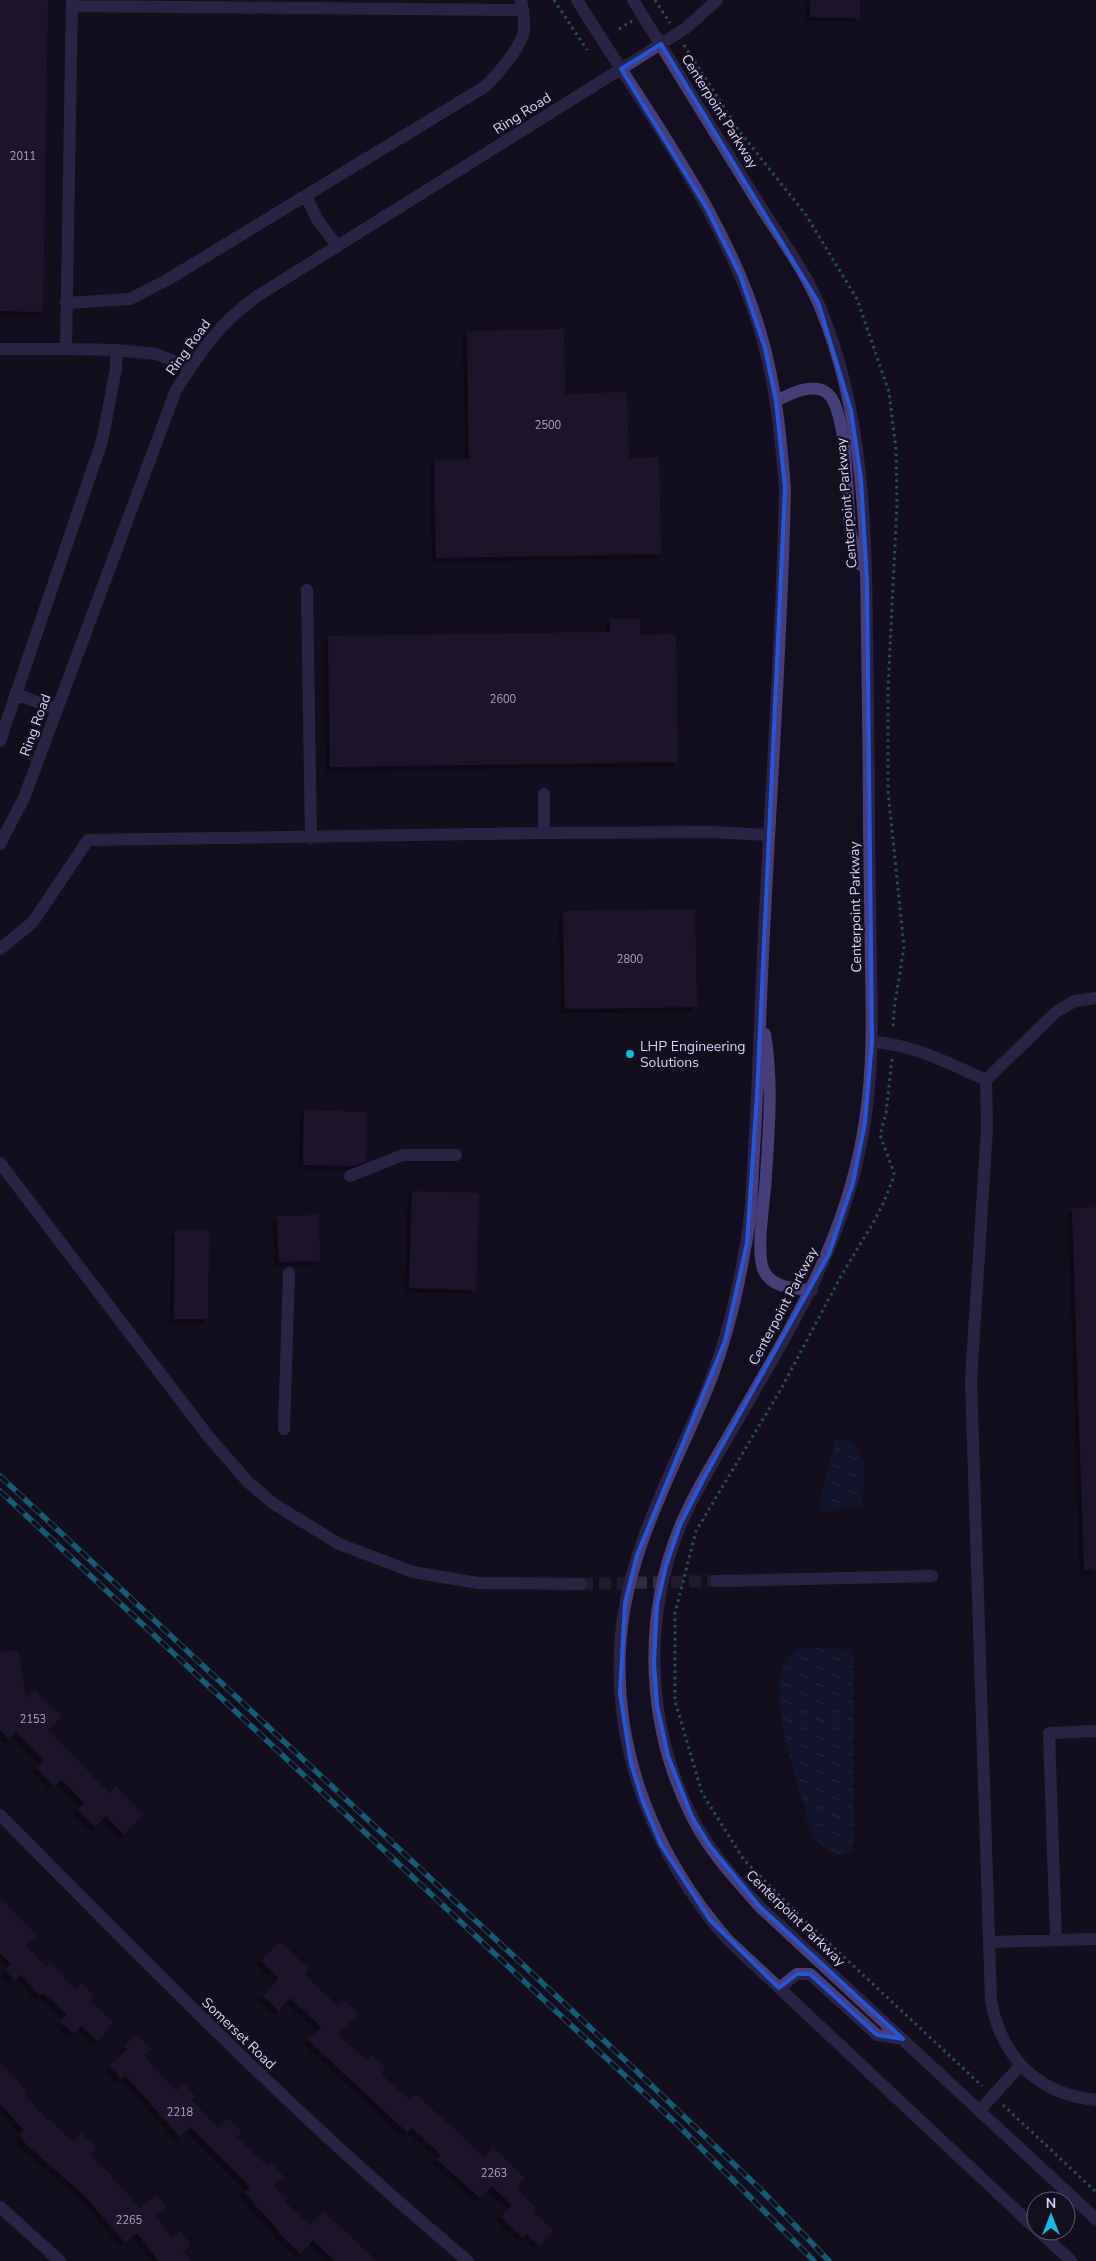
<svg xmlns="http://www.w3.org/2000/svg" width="1096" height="2261" font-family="'Nunito Sans',sans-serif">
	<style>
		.water { fill: url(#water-ripples) }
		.building { fill: #261d3d; filter: url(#shadow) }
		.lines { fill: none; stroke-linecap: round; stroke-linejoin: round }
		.minor-tunnel { stroke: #312c3f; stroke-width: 12; stroke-dasharray: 12 6; stroke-linecap: butt }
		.path { stroke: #3aa1a5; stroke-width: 3; stroke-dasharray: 2.5 4; stroke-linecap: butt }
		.minor { stroke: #463e78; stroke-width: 12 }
		.rail-casing { stroke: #18b9df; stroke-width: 5.5 }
		.rail { stroke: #130f1e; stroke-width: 4; stroke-dasharray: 11; stroke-linecap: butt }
		.marked { fill: none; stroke: #2655da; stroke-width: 4; stroke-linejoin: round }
		.poi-dot { fill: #18b9df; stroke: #130f1e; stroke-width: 2 }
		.labels { text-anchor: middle; stroke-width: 4.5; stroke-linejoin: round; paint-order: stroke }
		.number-label { font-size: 11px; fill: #aca4cb }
		.street-label { font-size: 14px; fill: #d9d1fa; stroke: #130f1e }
		.poi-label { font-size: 14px; fill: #d9d1fa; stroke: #130f1e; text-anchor: start }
	</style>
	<defs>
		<pattern id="water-ripples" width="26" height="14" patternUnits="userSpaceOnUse" patternTransform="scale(1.25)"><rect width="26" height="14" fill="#101c3c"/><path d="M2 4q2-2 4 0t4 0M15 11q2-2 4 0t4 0" fill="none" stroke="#323c59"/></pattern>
		<filter id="shadow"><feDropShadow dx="-4.5" dy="4.5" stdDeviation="0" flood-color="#0009"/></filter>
	</defs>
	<rect width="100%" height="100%" fill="#130f1e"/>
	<path class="water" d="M836 1440 853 1441 865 1462 862 1506 825 1512 818 1508Z
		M803 1647 853 1650 854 1845C846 1864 823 1850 815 1838 808 1827 806 1811 802 1798 791 1765 756 1663 803 1647Z"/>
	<path class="building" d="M0 0H48L43 312 0 311Z
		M810 0H860V18L810 17Z
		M564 329 565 394 627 392 629 458 659 457 661 554 436 558 434 460 469 459 467 331Z
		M610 619H640V635L676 634 678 762 330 767 328 636 610 632Z
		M695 909 697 1007 565 1009 563 911Z
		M304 1110 367 1112 366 1161 353 1166 303 1165Z
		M412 1191 479 1193 476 1290 409 1288Z
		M1096 1207V1570H1084L1072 1208Z
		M319 1215 320 1261 279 1262 277 1216Z
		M175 1230H209L208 1319H174Z
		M18 1650 26 1698 35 1690 62 1717 48 1730 109 1793 116 1786 144 1815 124 1835 106 1816 95 1827 77 1809 84 1803 61 1779 54 1786 36 1767 43 1760 16 1732 9 1739 0 1730V1653Z
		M0 1897 37 1935 26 1945 46 1967 50 1962 75 1989 81 1983 94 1995 89 2000 114 2022 98 2041 81 2026 74 2034 60 2022 67 2014 43 1993 40 1996 21 1975 15 1981 5 1970 11 1964 0 1953Z
		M280 1941 309 1969 304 1974 338 2006 343 2000 358 2014 338 2034 367 2061 372 2055 386 2069 381 2074 410 2101 416 2094 484 2157 493 2147 525 2178 516 2187 536 2208 533 2211 554 2231 539 2246 527 2234 523 2238 501 2217 512 2205 492 2186 480 2198 436 2159 441 2155 412 2128 407 2132 308 2040 321 2027 290 1998 279 2011 263 1996 279 1978 261 1961Z
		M137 2034 152 2049 144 2056 176 2091 184 2084 196 2097 192 2100 218 2128 228 2118 242 2132 237 2137 267 2166 271 2162 284 2177 274 2186 287 2200 285 2202 310 2225 323 2211 377 2261H335L313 2240 301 2254 278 2232 279 2231 244 2192 250 2187 190 2127 180 2137 125 2075 122 2079 109 2066 127 2049 124 2046Z
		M0 2062 27 2091 24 2094 48 2121 50 2120 73 2142 81 2133 96 2147 89 2155 108 2172 140 2209 156 2195 167 2207 156 2216 172 2237 180 2231 191 2245 183 2251 191 2261H159L137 2233 125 2243 85 2196 27 2145 19 2135 24 2130 0 2104Z"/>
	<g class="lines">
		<path class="minor-tunnel" d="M581 1584 716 1581"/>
		<path class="path" d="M554 0 587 50
			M655 0 670 23
			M619 29 632 21
			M684 45 740 132 806 215 857 299 889 392 896 449 897 504 888 689V791L904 947 894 1009 893 1030
			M892 1059 886 1113 880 1135 894 1173 893 1179 883 1204 872 1225 841 1276 781 1389 696 1531 675 1613V1701L702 1793 744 1860 799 1915 982 2086
			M1003 2105 1096 2192"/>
		<path class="minor" d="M72 0 66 349 116 350
			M577 0C644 109 734 224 765 349 777 395 781 441 785 488 782 644 770 799 763 955 760 1020 758 1086 754 1151 752 1183 752 1217 745 1249 737 1296 726 1342 708 1387 673 1473 624 1554 620 1650 615 1758 657 1858 727 1939L1036 2229
			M633 0C675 67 716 134 757 201 778 235 805 270 820 307 864 413 866 527 867 639 868 704 869 769 869 834 870 879 870 923 871 968 872 1019 873 1070 865 1121 847 1241 791 1327 732 1430 714 1462 693 1494 679 1529 642 1622 647 1728 692 1817 709 1851 735 1879 760 1907L1096 2219
			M72 6 523 10
			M306 196 317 219 337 246
			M66 303 130 299 167 280 486 86C498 74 521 47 524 31 525 20 523 10 521 0
			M0 349H66
			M776 401C790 394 813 382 827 393 848 409 847 501 850 528 851 540 858 553 861 565
			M307 590 311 838
			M15 694 57 709
			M0 741 102 441 116 369V350L156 354 189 367
			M544 794V833
			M0 844 24 798 176 390C201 351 220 322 259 295L661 44 686 28 717 0
			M0 949 33 922 88 840 544 833 711 832 769 835
			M765 1034C773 1081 769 1129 766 1176 765 1199 755 1253 764 1271 772 1288 796 1289 812 1290
			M872 1042C913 1044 948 1063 986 1080L987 1128 971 1380 991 2001C1002 2058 1037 2094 1096 2100
			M986 1080 1057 1011 1075 1001 1096 998
			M0 1163 208 1436 248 1482 274 1504 339 1544 413 1572 478 1583 581 1584
			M350 1176 403 1155H456
			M284 1429 289 1273
			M716 1581 932 1576
			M0 1815C152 1968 302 2123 468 2261
			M1056 1940 1049 1733 1096 1731
			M990 1942 1096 1939
			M779 1988 797 1974H810L877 2035 903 2039
			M979 2111 1020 2066
			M0 2207 60 2261
			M1039 2231 1071 2261"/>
		<g class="rail-casing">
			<path id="rail" d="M0 1476 627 2062 760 2189 829 2261
				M0 1491 681 2128 814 2261"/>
		</g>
		<use href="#rail" class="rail"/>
	</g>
	<path d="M0 0H1096V2261H0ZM661 44 818 302 851 410 861 479 867 581 872 1042 865 1123 853 1183 829 1254 704 1478 680 1525 666 1566 657 1605 654 1663 657 1705 668 1756 692 1817 710 1846 760 1907 903 2039 877 2035 810 1974H797L779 1988 710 1920 661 1845 643 1802 631 1764 620 1693 625 1603 637 1555 725 1341 747 1243 757 1095 785 488 776 401 765 348 740 275 706 207 621 69Z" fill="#130f1e" fill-opacity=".55" fill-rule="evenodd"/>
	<path class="marked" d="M661 44 818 302 851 410 861 479 867 581 872 1042 865 1123 853 1183 829 1254 704 1478 680 1525 666 1566 657 1605 654 1663 657 1705 668 1756 692 1817 710 1846 760 1907 903 2039 877 2035 810 1974H797L779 1988 710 1920 661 1845 643 1802 631 1764 620 1693 625 1603 637 1555 725 1341 747 1243 757 1095 785 488 776 401 765 348 740 275 706 207 621 69Z"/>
	<circle class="poi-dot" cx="630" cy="1054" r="5"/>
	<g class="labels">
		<g class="number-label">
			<text x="23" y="160">2011</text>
			<text x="548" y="429">2500</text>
			<text x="503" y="703">2600</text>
			<text x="630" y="963">2800</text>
			<text x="33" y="1723">2153</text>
			<text x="180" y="2116">2218</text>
			<text x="494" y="2177">2263</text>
			<text x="129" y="2224">2265</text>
		</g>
		<g class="street-label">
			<text transform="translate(720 111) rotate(58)" y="5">Centerpoint Parkway</text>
			<text transform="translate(522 113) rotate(-32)" y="5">Ring Road</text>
			<text transform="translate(188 347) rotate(-54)" y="5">Ring Road</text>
			<text transform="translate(846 503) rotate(-95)" y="5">Centerpoint Parkway</text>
			<text transform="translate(35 725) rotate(-70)" y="5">Ring Road</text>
			<text transform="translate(855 907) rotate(-91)" y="5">Centerpoint Parkway</text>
			<text transform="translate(783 1306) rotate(-62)" y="5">Centerpoint Parkway</text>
			<text transform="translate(796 1918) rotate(44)" y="5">Centerpoint Parkway</text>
			<text transform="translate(239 2033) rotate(44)" y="5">Somerset Road</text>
		</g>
		<g class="poi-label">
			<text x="640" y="1051">LHP Engineering<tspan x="640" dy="16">Solutions</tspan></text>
		</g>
	</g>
	<g transform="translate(1051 2216)"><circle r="24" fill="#130f1e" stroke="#625d76"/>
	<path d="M0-4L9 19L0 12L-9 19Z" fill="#18b9df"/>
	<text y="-8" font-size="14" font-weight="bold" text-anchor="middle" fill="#d9d1fa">N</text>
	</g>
</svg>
